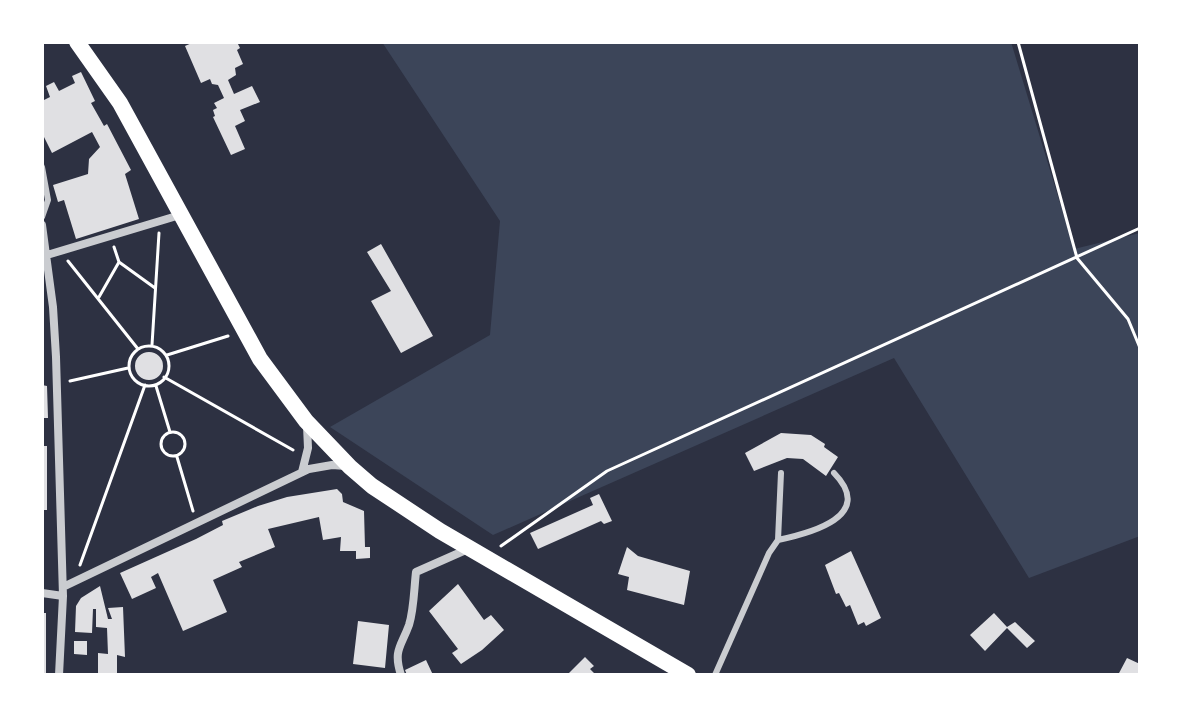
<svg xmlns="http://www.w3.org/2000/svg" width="1182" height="717" font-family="'Sofia Sans Condensed',sans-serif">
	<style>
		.green { fill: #3c4559 }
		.building { fill: #e0e0e3 }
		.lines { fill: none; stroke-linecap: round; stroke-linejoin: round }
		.path { stroke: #fff; stroke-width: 3 }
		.service { stroke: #caccd0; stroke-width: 6 }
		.minor { stroke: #caccd0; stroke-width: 8 }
		.secondary { stroke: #fff; stroke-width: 16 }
	</style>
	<rect width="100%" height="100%" fill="#2d3142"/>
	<path class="green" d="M382 42H1011L1074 249 1140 233V536L1029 578 894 358 493 535 330 427 490 335 500 221Z"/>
	<path class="building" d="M194 42H237L240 48 237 50 243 64 235 68 236 75 228 80 234 94 252 86 260 102 240 110 245 121 235 126 245 149 231 155 213 117 215 116 213 110 217 108 214 103 224 98 218 85 212 84 210 79 201 83 185 46Z
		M81 72 95 101 91 103 104 126 107 124 131 170 125 174 139 219 76 239 64 200 58 202 53 185 88 174 89 159 100 147 92 132 52 153 42 133V101L50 97 46 86 54 82 59 91 75 83 72 76Z
		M381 244 433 336 401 353 371 301 391 291 367 252Z
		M135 366a14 14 0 1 1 28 0a14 14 0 1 1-28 0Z
		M42 385 47 386 48 418H42Z
		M781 433 811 435 825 444 824 447 838 457 826 476 803 459 787 458 754 471 745 453Z
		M42 446H47V510H42Z
		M337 489 342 494 343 502 364 511 365 547H370V558L356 559V551H340L341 537 323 540 319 517 268 529 275 547 239 562 242 567 213 580 227 612 183 631 158 573 151 577 156 588 132 599 120 573 196 539 223 525 222 521 258 506 287 497Z
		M599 494 612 521 604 524 601 521 538 549 530 533 593 505 590 498Z
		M627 547 638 556 690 571 684 605 627 590 629 577 618 574Z
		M851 551 881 618 866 626 864 622 858 625 850 605 846 607 839 593 836 594 825 565Z
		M458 584 484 620 491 615 504 630 482 650 461 664 452 653 458 649 429 611Z
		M100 586 108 619H112L108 608 123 607 125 657 117 655V675H98V653L108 654 107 628 96 627V609H93L92 633 75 632 76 606 81 598Z
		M42 613H46V675H42Z
		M994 613 1007 627 1015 622 1035 641 1027 648 1007 628 985 651 970 635Z
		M358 621 389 625 385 668 353 664Z
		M74 641H87V655L74 654Z
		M585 657 594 666 590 669 596 675H567Z
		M1127 658 1140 664V675H1118Z
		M426 660 433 675H407L405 670Z"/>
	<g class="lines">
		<path class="path" d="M1018 42 1077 258 1128 319 1140 348
			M114 247 119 262 155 288
			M68 261 138 349
			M99 297 119 262
			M152 345 159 233
			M129 366a20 20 0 1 1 40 0a20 20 0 1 1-40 0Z
			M167 355 228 336
			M164 377 293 450
			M70 381 128 368
			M156 386 170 432
			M161 444a12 12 0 1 1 24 0a12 12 0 1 1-24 0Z
			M177 457 193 511
			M501 546 607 471 1140 228
			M80 565 145 385"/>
		<path class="service" d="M42 167 48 200 42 217
			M778 540C811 533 876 516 834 473
			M715 675 769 553 778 540 781 473"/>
		<path class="minor" d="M42 225 53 307 56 357 63 596 59 675
			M47 255 180 215
			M302 472 308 448 307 426
			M63 587 309 469 332 465 346 466
			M42 593 63 596
			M401 675C393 650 401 647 409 625 414 609 414 589 416 572L468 549"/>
		<path class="secondary" d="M77 42 120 103 260 359 306 421 350 467 372 486 440 531 688 675"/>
	</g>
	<rect width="1182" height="717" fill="none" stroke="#ffffff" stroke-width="88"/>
</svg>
